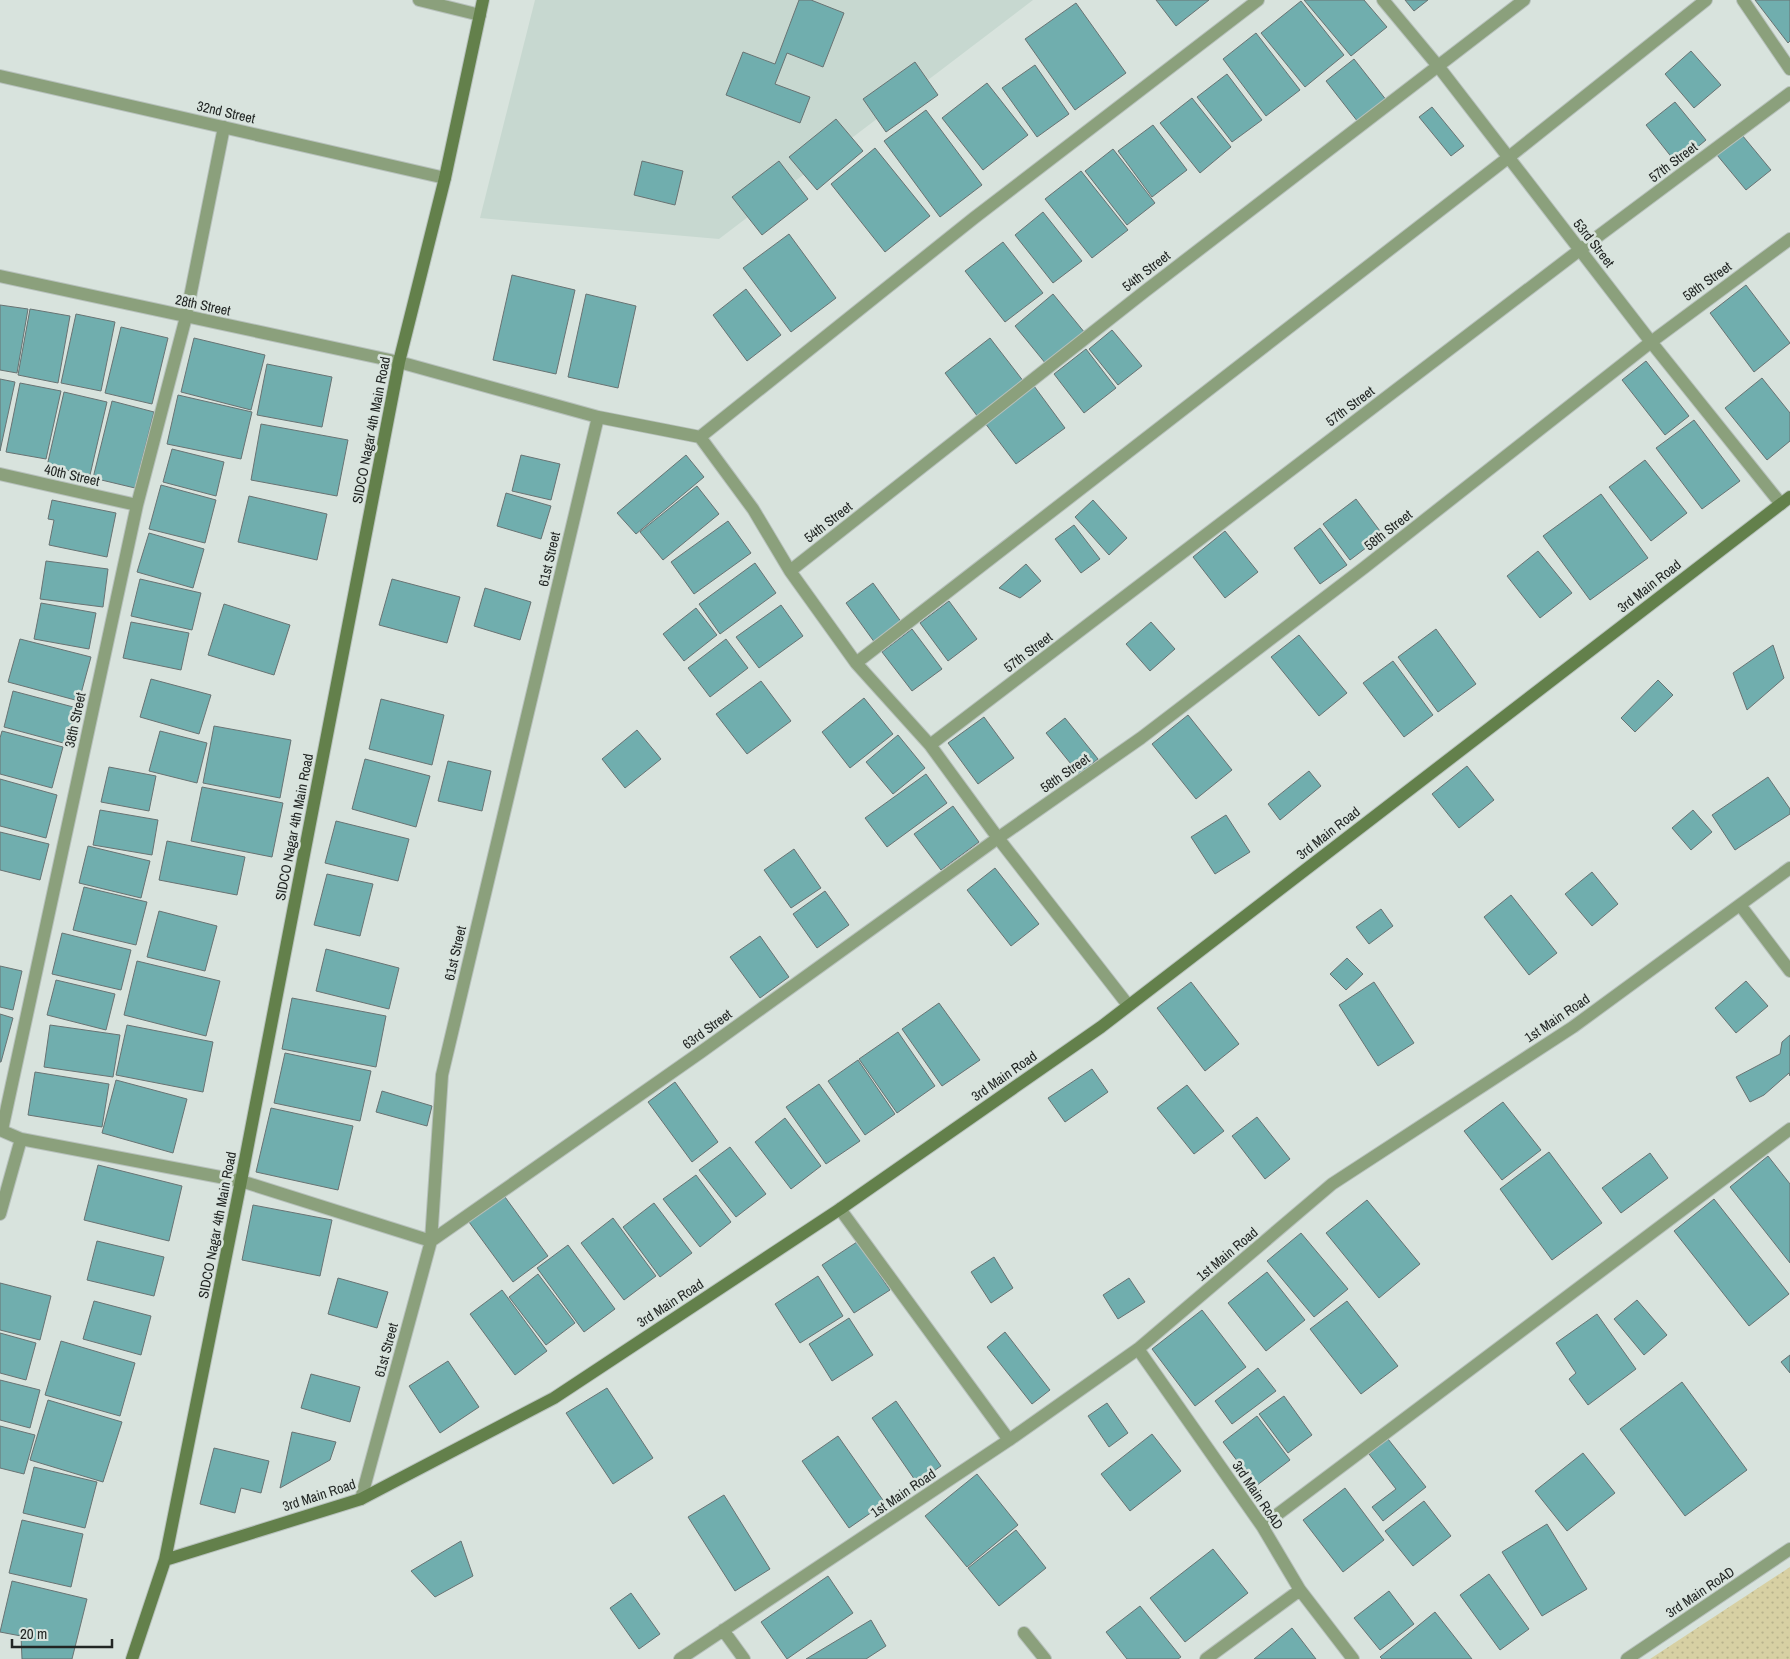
<svg xmlns="http://www.w3.org/2000/svg" width="1790" height="1659" font-family="'Archivo Narrow',sans-serif">
	<style>
		.built { fill: #c7d8d0 }
		.grass { fill: url(#grass-dots) }
		.building { fill: #70aeae; stroke: #687373 }
		.lines { fill: none; stroke-linecap: round; stroke-linejoin: round }
		.street-casing { stroke: #b7c1bc; stroke-width: 14 }
		.secondary-casing { stroke: #b7c1bc; stroke-width: 14 }
		.street { stroke: #8ba07c; stroke-width: 12 }
		.secondary { stroke: #63804b; stroke-width: 12 }
		.labels { text-anchor: middle; stroke-width: 5; stroke-linejoin: round; paint-order: stroke }
		.street-label { font-size: 14px; fill: #222624; stroke: #d8e3dd }
	</style>
	<defs>
		<pattern id="grass-dots" width="8" height="8" patternUnits="userSpaceOnUse" patternTransform="scale(1.25)"><rect width="8" height="8" fill="#d7d0a3"/><path d="M2 2h.1M6 6h.1" fill="none" stroke="#b8b28c" stroke-width="1.8" stroke-linecap="round"/></pattern>
	</defs>
	<rect width="100%" height="100%" fill="#d8e3dd"/>
	<path class="built" d="M535 0H1033L719 239 480 218Z"/>
	<path class="grass" d="M1790 1567V1659H1650Z"/>
	<path class="building" d="M799 0H811L844 13 823 67 787 53 775 84 810 97 800 123 726 95 743 52 775 64Z
		M1156 0H1209L1176 26Z
		M1304 0H1364L1387 27 1351 56Z
		M1405 0H1428L1414 11Z
		M1755 0H1790V41L1788 43Z
		M1301 1 1344 55 1305 87 1261 33Z
		M1076 3 1126 73 1075 110 1025 39Z
		M1256 33 1300 90 1266 116 1223 59Z
		M1691 51 1721 85 1694 108 1665 74Z
		M1354 59 1387 101 1358 122 1326 81Z
		M915 62 938 95 886 132 863 99Z
		M1035 65 1069 114 1037 137 1002 88Z
		M1227 74 1262 120 1232 142 1197 97Z
		M987 83 1028 135 983 170 942 118Z
		M1192 98 1231 147 1200 173 1160 123Z
		M1675 102 1706 140 1677 164 1646 125Z
		M1432 107 1464 146 1451 156 1419 117Z
		M926 110 982 185 940 217 884 141Z
		M836 119 863 151 817 190 789 157Z
		M1153 125 1187 170 1152 197 1118 151Z
		M1742 135 1771 170 1746 190 1717 155Z
		M875 148 930 216 885 252 831 184Z
		M1113 149 1155 203 1127 225 1085 171Z
		M642 161 683 171 675 205 634 195Z
		M779 161 808 199 762 235 732 197Z
		M1081 171 1128 230 1092 258 1045 199Z
		M1043 212 1082 261 1053 283 1015 235Z
		M789 234 836 298 791 332 743 268Z
		M1003 242 1043 293 1005 322 965 271Z
		M512 275 575 290 556 374 493 360Z
		M1746 285 1790 343 1754 372 1710 313Z
		M746 289 781 335 747 361 713 315Z
		M586 294 636 306 618 388 568 377Z
		M1053 294 1085 333 1046 364 1015 326Z
		M0 305 28 309 17 373 0 370Z
		M30 309 70 316 58 383 18 375Z
		M76 314 115 322 101 391 61 383Z
		M121 327 168 338 152 404 105 393Z
		M1112 330 1142 366 1118 385 1089 349Z
		M194 338 265 355 251 410 181 392Z
		M990 338 1024 382 978 417 945 373Z
		M1086 349 1116 388 1084 413 1054 374Z
		M1646 361 1689 416 1665 435 1622 380Z
		M267 364 332 377 322 427 257 415Z
		M1762 378 1790 413V441L1767 460 1725 408Z
		M0 379 15 382 0 451Z
		M20 383 61 391 46 459 6 452Z
		M1034 386 1065 428 1016 464 985 423Z
		M64 392 107 402 90 475 47 466Z
		M178 395 252 412 241 459 167 444Z
		M112 401 154 412 135 488 93 478Z
		M1694 420 1740 481 1702 509 1656 448Z
		M261 424 348 440 337 496 251 480Z
		M172 449 224 462 216 496 163 482Z
		M521 455 560 464 551 500 512 491Z
		M686 455 704 477 636 534 617 513Z
		M1645 460 1687 513 1651 541 1609 487Z
		M161 485 216 500 205 543 149 529Z
		M697 486 719 514 663 560 640 532Z
		M506 493 551 506 541 539 497 526Z
		M1601 494 1648 558 1590 600 1543 536Z
		M249 496 327 514 317 560 238 542Z
		M1356 499 1383 535 1350 560 1323 524Z
		M52 500 116 513 107 557 49 545 54 520 48 519Z
		M1093 500 1127 538 1109 555 1075 517Z
		M728 521 751 553 694 594 671 562Z
		M1074 525 1100 559 1081 573 1055 539Z
		M1320 528 1347 565 1320 584 1294 548Z
		M1225 531 1258 572 1225 598 1193 557Z
		M149 533 204 549 193 588 137 572Z
		M1538 551 1572 593 1540 618 1507 576Z
		M46 561 108 569 103 607 40 599Z
		M755 563 776 593 720 634 699 604Z
		M1026 564 1041 581 1020 598 999 588Z
		M140 579 201 593 192 630 131 616Z
		M392 579 460 597 447 643 379 625Z
		M873 583 902 623 875 643 846 603Z
		M485 588 531 602 520 640 474 626Z
		M949 601 977 639 948 661 920 623Z
		M41 603 96 613 89 649 34 639Z
		M224 604 290 625 274 675 208 655Z
		M781 605 803 636 759 668 736 637Z
		M696 608 717 635 684 661 663 634Z
		M131 622 189 633 181 670 123 658Z
		M1151 622 1175 649 1150 671 1126 644Z
		M912 629 942 669 912 691 882 652Z
		M1436 629 1476 684 1438 712 1398 657Z
		M1299 635 1347 693 1319 716 1271 657Z
		M20 639 91 657 79 701 8 682Z
		M726 639 748 668 710 697 688 668Z
		M1773 645 1784 678 1747 710 1733 673Z
		M1393 661 1433 715 1404 737 1363 683Z
		M151 679 211 695 199 734 140 717Z
		M1658 680 1673 695 1635 732 1621 718Z
		M761 681 791 721 747 754 716 714Z
		M13 691 77 708 67 744 4 727Z
		M864 698 893 734 850 768 822 732Z
		M381 699 444 715 432 765 369 749Z
		M1188 715 1232 770 1196 799 1152 744Z
		M984 717 1014 758 978 784 948 743Z
		M1065 718 1098 759 1079 774 1046 733Z
		M214 726 291 740 280 798 203 783Z
		M637 730 661 759 625 788 602 759Z
		M2 731 63 747 52 788 0 774V738Z
		M160 731 207 743 197 783 149 771Z
		M898 735 925 768 893 794 866 762Z
		M365 759 430 776 416 827 352 809Z
		M448 761 491 771 482 811 438 801Z
		M1467 766 1494 800 1459 828 1432 794Z
		M109 767 156 776 149 811 101 802Z
		M1309 771 1321 786 1280 820 1268 804Z
		M926 774 947 803 887 847 865 818Z
		M1768 777 1790 809V814L1735 850 1712 815Z
		M0 779 57 795 46 838 0 826Z
		M202 787 283 803 272 857 191 841Z
		M953 806 979 842 941 870 914 834Z
		M100 810 158 820 152 855 93 845Z
		M1693 810 1712 832 1691 850 1672 828Z
		M1226 815 1250 852 1215 874 1191 837Z
		M336 821 409 839 398 881 325 863Z
		M0 832 49 844 40 880 0 870Z
		M167 841 245 857 237 895 159 880Z
		M88 846 150 861 141 898 79 883Z
		M794 849 821 888 791 908 764 870Z
		M995 868 1039 924 1011 946 967 890Z
		M1592 872 1618 904 1592 926 1565 894Z
		M327 874 373 884 360 936 314 925Z
		M84 887 147 902 136 945 73 930Z
		M825 891 849 925 817 948 793 914Z
		M1511 895 1557 953 1529 975 1484 917Z
		M1381 909 1393 926 1369 944 1356 927Z
		M159 911 217 926 205 971 147 957Z
		M62 933 131 950 121 990 52 974Z
		M760 936 789 977 760 998 730 957Z
		M326 949 399 968 389 1009 316 991Z
		M1347 958 1363 974 1346 990 1330 974Z
		M137 961 220 981 206 1036 124 1015Z
		M0 966 22 971 13 1010 0 1007Z
		M56 980 115 994 106 1030 47 1015Z
		M1746 981 1768 1006 1736 1033 1715 1008Z
		M1191 982 1239 1044 1205 1071 1157 1008Z
		M1374 982 1414 1043 1378 1066 1339 1005Z
		M292 998 386 1016 376 1067 282 1049Z
		M939 1003 980 1060 942 1086 902 1029Z
		M0 1014 13 1018 1 1062H0Z
		M50 1025 120 1035 113 1077 44 1067Z
		M127 1025 213 1042 203 1092 116 1075Z
		M898 1032 935 1086 897 1113 859 1059Z
		M1790 1035V1076L1789 1073 1764 1095 1750 1102 1736 1077 1780 1054 1782 1042Z
		M285 1053 371 1071 360 1121 274 1103Z
		M858 1060 895 1114 865 1135 828 1081Z
		M1092 1069 1108 1092 1065 1122 1048 1098Z
		M35 1072 109 1084 102 1127 28 1115Z
		M116 1080 187 1099 173 1153 102 1133Z
		M675 1082 718 1142 692 1162 648 1102Z
		M819 1084 860 1141 826 1164 786 1107Z
		M1187 1085 1224 1131 1194 1154 1157 1108Z
		M382 1091 432 1106 427 1126 376 1112Z
		M1503 1102 1541 1150 1502 1180 1464 1131Z
		M271 1108 353 1126 338 1190 256 1172Z
		M1257 1117 1290 1159 1265 1179 1232 1136Z
		M785 1118 821 1166 791 1189 755 1142Z
		M730 1147 766 1194 736 1217 699 1170Z
		M1549 1152 1602 1223 1552 1260 1500 1189Z
		M1650 1153 1668 1178 1621 1213 1602 1188Z
		M1768 1156 1790 1184V1263L1730 1187Z
		M98 1165 182 1186 169 1241 84 1220Z
		M696 1175 731 1222 700 1247 663 1199Z
		M505 1197 548 1256 513 1282 469 1222Z
		M1714 1199 1789 1294 1749 1326 1674 1231Z
		M1367 1200 1420 1264 1379 1298 1326 1233Z
		M654 1203 692 1253 660 1277 623 1227Z
		M253 1205 332 1220 320 1276 242 1260Z
		M613 1218 656 1276 624 1300 581 1243Z
		M1301 1233 1348 1289 1314 1317 1267 1261Z
		M97 1241 164 1257 154 1296 87 1280Z
		M857 1242 890 1290 854 1313 822 1265Z
		M568 1245 615 1309 584 1332 537 1268Z
		M994 1257 1013 1288 991 1303 971 1272Z
		M1267 1272 1305 1320 1266 1351 1228 1303Z
		M538 1274 575 1323 546 1345 509 1297Z
		M818 1276 843 1316 800 1343 775 1304Z
		M338 1278 388 1292 377 1328 328 1314Z
		M1129 1278 1145 1302 1118 1319 1103 1295Z
		M0 1283 51 1296 40 1340 0 1330Z
		M502 1290 547 1351 515 1375 470 1314Z
		M1637 1300 1667 1335 1644 1355 1614 1319Z
		M94 1301 151 1316 141 1355 83 1339Z
		M1347 1301 1398 1366 1361 1394 1310 1329Z
		M1202 1310 1246 1367 1195 1406 1152 1349Z
		M1597 1314 1636 1369 1588 1405 1569 1379 1576 1373 1556 1343Z
		M849 1318 873 1355 832 1381 809 1344Z
		M1005 1332 1050 1390 1032 1404 987 1347Z
		M0 1333 36 1343 26 1380 0 1373Z
		M61 1341 135 1363 120 1416 45 1395Z
		M1790 1355V1373L1781 1362Z
		M448 1361 479 1407 440 1433 409 1386Z
		M1258 1368 1276 1391 1232 1424 1215 1401Z
		M311 1374 360 1387 350 1422 301 1408Z
		M0 1380 40 1390 30 1428 0 1420Z
		M1682 1382 1747 1470 1685 1516 1620 1429Z
		M607 1388 653 1458 613 1484 566 1413Z
		M1284 1396 1312 1435 1288 1453 1259 1414Z
		M48 1400 122 1422 103 1482 30 1460Z
		M896 1401 941 1466 917 1483 872 1418Z
		M1107 1403 1128 1433 1109 1447 1088 1416Z
		M1257 1416 1290 1460 1256 1486 1223 1442Z
		M0 1426 35 1435 24 1474 0 1468Z
		M292 1432 336 1442 330 1460 280 1488Z
		M1152 1434 1181 1471 1130 1511 1101 1474Z
		M838 1436 885 1503 849 1528 802 1461Z
		M1388 1439 1426 1487 1383 1521 1372 1507 1396 1489 1369 1454Z
		M214 1448 269 1461 261 1493 241 1488 235 1513 200 1504Z
		M1583 1453 1615 1493 1567 1531 1535 1491Z
		M34 1467 97 1482 85 1528 23 1513Z
		M977 1474 1018 1525 967 1567 925 1516Z
		M1345 1488 1384 1540 1343 1572 1303 1520Z
		M724 1495 770 1569 735 1591 688 1517Z
		M1424 1501 1451 1536 1413 1566 1385 1531Z
		M22 1520 83 1534 71 1587 9 1573Z
		M1547 1524 1587 1589 1542 1616 1502 1552Z
		M1016 1530 1046 1568 999 1606 968 1568Z
		M461 1541 473 1576 435 1597 411 1571Z
		M1213 1549 1248 1593 1185 1642 1150 1598Z
		M1489 1574 1529 1629 1500 1650 1460 1595Z
		M828 1576 853 1613 787 1659 761 1622Z
		M12 1581 87 1599 72 1659H22L21 1636 0 1632Z
		M1389 1591 1414 1624 1380 1650 1354 1618Z
		M631 1593 660 1634 639 1649 610 1608Z
		M1140 1606 1181 1657 1178 1659H1127L1106 1632Z
		M1435 1612 1472 1659H1382L1380 1657Z
		M871 1620 886 1646 866 1659H806Z
		M1292 1628 1316 1659H1254Z"/>
	<g class="lines">
		<g class="street-casing">
			<path id="street" d="M419 0 480 15
				M1383 0 1438 66 1651 342 1781 504
				M1743 0 1790 69
				M0 76 445 178
				M0 276 399 362 598 417 700 437 974 218 1258 0
				M700 437 753 509 790 571 856 663 930 745 998 838 1128 1005
				M0 474 137 505
				M790 571 1144 292 1524 0
				M856 663 1509 157 1706 0
				M930 745 1581 249 1790 93
				M1740 905 1790 971
				M0 1130 21 1139 241 1181 431 1241 701 1052 998 838 1141 738 1365 567 1651 342 1790 239
				M2 1130 137 505 186 317 224 127
				M840 1209 1009 1440
				M0 1214 21 1139
				M1138 1349 1262 1526 1300 1590 1353 1659
				M361 1499 431 1241 442 1075 598 417
				M1262 1526 1790 1129
				M723 1630 744 1659
				M1024 1633 1045 1659
				M680 1659 1009 1440 1138 1349 1332 1184 1573 1027 1790 868
				M1206 1659 1300 1590
				M1627 1659 1790 1549"/>
		</g>
		<g class="secondary-casing">
			<path id="secondary" d="M165 1560 361 1499 554 1398 840 1209 1101 1027 1790 497
				M132 1659 165 1560 241 1181 399 362 445 178 483 0"/>
		</g>
		<use href="#street" class="street"/>
		<use href="#secondary" class="secondary"/>
	</g>
	<g class="labels">
		<g class="street-label">
			<text transform="translate(226 112) rotate(13)" y="5">32nd Street</text>
			<text transform="translate(1673 162) rotate(-37)" y="5">57th Street</text>
			<text transform="translate(1594 243) rotate(52)" y="5">53rd Street</text>
			<text transform="translate(1146 271) rotate(-38)" y="5">54th Street</text>
			<text transform="translate(1707 281) rotate(-36)" y="5">58th Street</text>
			<text transform="translate(203 305) rotate(12)" y="5">28th Street</text>
			<text transform="translate(1350 406) rotate(-37)" y="5">57th Street</text>
			<text transform="translate(371 430) rotate(-79)" y="5">SIDCO Nagar 4th Main Road</text>
			<text transform="translate(72 475) rotate(13)" y="5">40th Street</text>
			<text transform="translate(828 522) rotate(-38)" y="5">54th Street</text>
			<text transform="translate(1388 530) rotate(-38)" y="5">58th Street</text>
			<text transform="translate(549 559) rotate(-77)" y="5">61st Street</text>
			<text transform="translate(1649 586) rotate(-38)" y="5">3rd Main Road</text>
			<text transform="translate(1028 652) rotate(-37)" y="5">57th Street</text>
			<text transform="translate(75 720) rotate(-78)" y="5">38th Street</text>
			<text transform="translate(1065 773) rotate(-35)" y="5">58th Street</text>
			<text transform="translate(294 827) rotate(-79)" y="5">SIDCO Nagar 4th Main Road</text>
			<text transform="translate(1328 833) rotate(-38)" y="5">3rd Main Road</text>
			<text transform="translate(455 953) rotate(-77)" y="5">61st Street</text>
			<text transform="translate(1557 1018) rotate(-34)" y="5">1st Main Road</text>
			<text transform="translate(707 1029) rotate(-36)" y="5">63rd Street</text>
			<text transform="translate(1004 1076) rotate(-35)" y="5">3rd Main Road</text>
			<text transform="translate(217 1225) rotate(-79)" y="5">SIDCO Nagar 4th Main Road</text>
			<text transform="translate(1227 1254) rotate(-40)" y="5">1st Main Road</text>
			<text transform="translate(670 1303) rotate(-33)" y="5">3rd Main Road</text>
			<text transform="translate(386 1350) rotate(-75)" y="5">61st Street</text>
			<text transform="translate(903 1493) rotate(-34)" y="5">1st Main Road</text>
			<text transform="translate(319 1495) rotate(-18)" y="5">3rd Main Road</text>
			<text transform="translate(1258 1495) rotate(56)" y="5">3rd Main RoAD</text>
			<text transform="translate(1700 1592) rotate(-34)" y="5">3rd Main RoAD</text>
		</g>
	</g>
	<path d="M12 1639v8h100v-8" fill="none" stroke="#222624" stroke-width="2.5"/>
	<text x="20" y="1639" font-size="15" fill="#222624" stroke="#d8e3dd" stroke-width="4" paint-order="stroke">20 m</text>
</svg>
